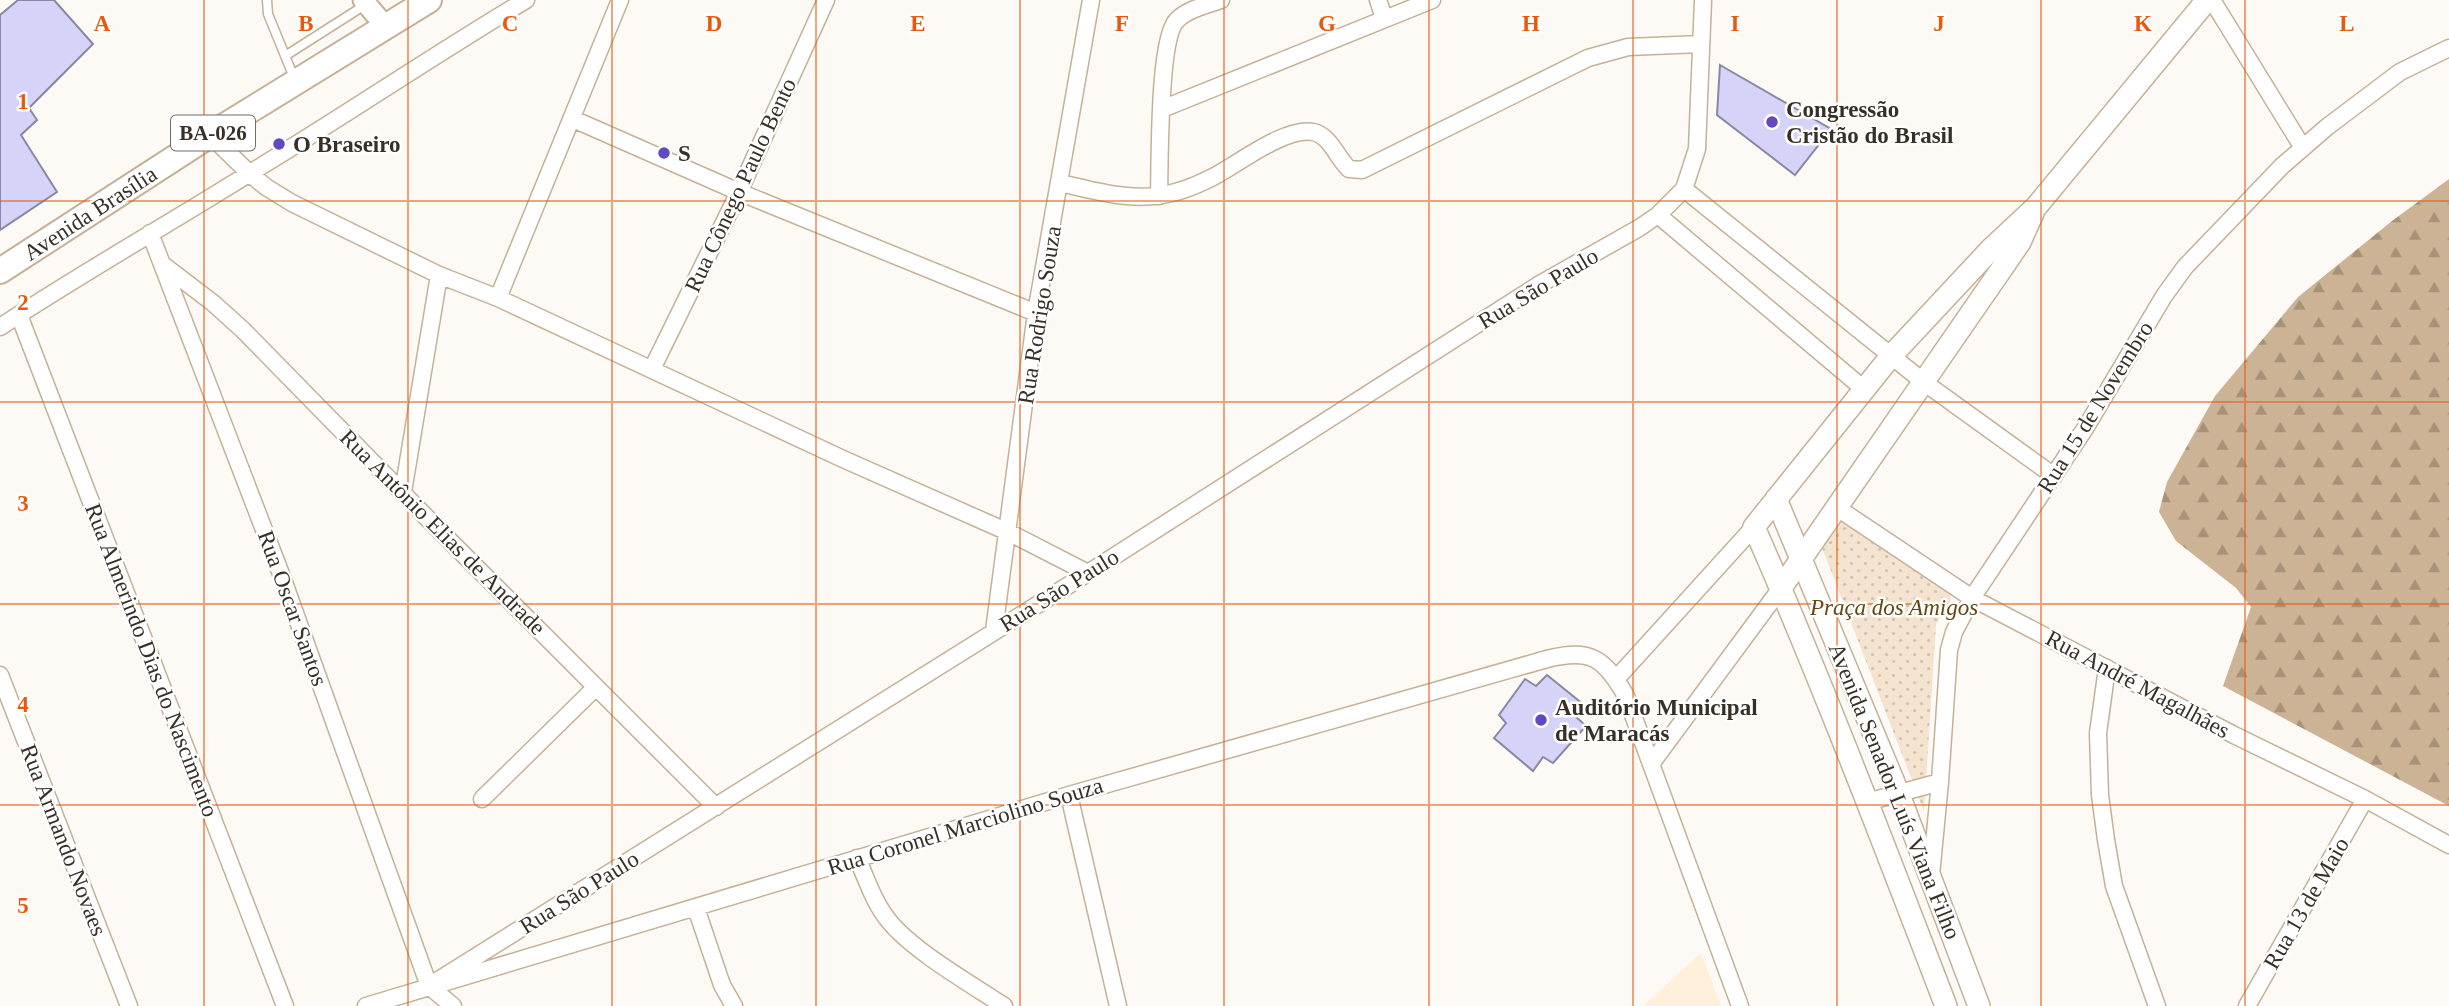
<svg xmlns="http://www.w3.org/2000/svg" width="2449" height="1006" font-family="Georgia,serif">
	<style>
		.built { fill: #ffefdb }
		.green { fill: url(#green-dots) }
		.forest { fill: url(#forest-firs) }
		.building { fill: #d6d3f8; stroke: #8987a4; stroke-width: 2 }
		.lines { fill: none; stroke-linecap: round; stroke-linejoin: round }
		.service-casing { stroke: #c5b197; stroke-width: 11 }
		.minor-casing { stroke: #c5b197; stroke-width: 19 }
		.tertiary-casing { stroke: #c5b197; stroke-width: 23 }
		.secondary-casing { stroke: #c5b197; stroke-width: 24 }
		.primary-casing { stroke: #c5b197; stroke-width: 28 }
		.service { stroke: #fff; stroke-width: 8 }
		.minor { stroke: #fff; stroke-width: 16 }
		.tertiary { stroke: #fff; stroke-width: 19 }
		.secondary { stroke: #fff; stroke-width: 21 }
		.primary { stroke: #fff; stroke-width: 24 }
		.grid { fill: none; stroke: #e8590c; stroke-width: 2; stroke-opacity: 0.55 }
		.poi-dot { fill: #6348c1; stroke: #fff; stroke-width: 2.5 }
		.labels { text-anchor: middle; stroke-width: 5; stroke-linejoin: round; paint-order: stroke }
		.shield { fill: #fff; stroke: #746e67; stroke-width: 2 }
		.shield-label { font-size: 21px; font-weight: bold; fill: #383026 }
		.poi-label { font-size: 23px; font-weight: bold; fill: #383026; stroke: #fff; text-anchor: start }
		.street-label { font-size: 23px; fill: #383026; stroke: #fff }
		.park-label { font-size: 23px; font-style: italic; fill: #674510; stroke: #fff }
		.grid-label { font-size: 23px; text-anchor: middle; font-weight: bold; fill: #e8590c; stroke: #fff; stroke-width: 5; stroke-linejoin: round; paint-order: stroke }
	</style>
	<defs>
		<pattern id="green-dots" width="8" height="8" patternUnits="userSpaceOnUse" patternTransform="scale(1.75)"><rect width="8" height="8" fill="#f3e3cf"/><path d="M2 2h.1M6 6h.1" fill="none" stroke="#d1c3b2" stroke-width="1.8" stroke-linecap="round"/></pattern>
		<pattern id="forest-firs" width="22" height="20" patternUnits="userSpaceOnUse" patternTransform="scale(1.75)"><rect width="22" height="20" fill="#ccb395"/><path d="M5 1l3.5 6h-7zM16 11l3.5 6h-7z" fill="#a79279"/></pattern>
	</defs>
	<rect width="100%" height="100%" fill="#fdf9f4"/>
	<path class="built" d="M1701 953 1721 1006H1643Z"/>
	<path class="green" d="M1837 512 1949 590 1951 600 1936 624 1924 811 1821 545Z"/>
	<path class="forest" d="M2449 179V806L2223 686 2251 607 2236 588 2176 541 2159 512 2167 482 2215 396 2298 297 2392 221Z"/>
	<path class="building" d="M18 0H54L93 44 29 108 37 120 21 135 57 192 0 230V15Z
		M1720 65 1831 129 1795 175 1717 115Z
		M1547 675 1584 705 1575 716 1586 726 1553 763 1543 757 1533 771 1494 738 1506 723 1499 715 1525 679 1536 686Z"/>
	<g class="lines">
		<g class="service-casing">
			<path id="service" d="M267 0 268 14 295 80
				M285 56 365 5"/>
		</g>
		<g class="minor-casing">
			<path id="minor" d="M1378 0 1384 18
				M2212 0 2303 148
				M1162 109 1432 0
				M573 119 739 192 1036 313
				M210 135 250 174 266 187 292 203 439 275 498 298 843 459 1008 532 1088 573
				M1060 183C1091 190 1128 201 1161 195 1178 193 1195 186 1211 178 1237 165 1284 127 1313 132 1330 135 1337 158 1349 169L1362 170 1588 58 1628 47 1701 44
				M1684 189 1925 383 2054 476
				M1159 196C1160 165 1158 38 1177 20 1188 9 1207 5 1221 0
				M1658 215 1865 390
				M150 233 281 574 429 986 453 1006
				M162 264 213 303 243 330 436 527 716 807
				M498 298 620 0
				M19 315 285 1006
				M0 327C82 273 167 225 250 173 343 117 432 56 526 0
				M652 369 739 192 826 0
				M403 492 439 275
				M1836 507 1972 598 2234 735 2365 799 2449 845
				M994 631 1036 313 1091 0
				M2107 668 2098 733 2100 795 2106 840 2114 886 2157 1006
				M0 675 129 1006
				M1616 679 1754 527
				M1651 764 1781 588
				M1069 795 1118 1006
				M482 799 596 687
				M1867 802 1940 782
				M857 858C867 880 874 903 889 921 913 951 971 984 1004 1006
				M1931 875 1940 782 1949 650 1954 632 1972 598 2086 427 2164 296 2185 267 2282 166 2327 127 2400 72 2449 48
				M696 908 722 985 734 1006
				M429 986 1088 573 1540 284 1639 228 1658 215 1684 189 1697 149 1703 0
				M366 1006 1069 795 1547 659C1591 648 1604 658 1626 696L1740 1006
				M2247 1006 2365 799"/>
		</g>
		<g class="tertiary-casing">
			<path id="tertiary" d="M363 0 386 27"/>
		</g>
		<g class="secondary-casing">
			<path id="secondary" d="M1776 499 1898 792 1979 1006
				M1781 588 2003 267 2020 242 2033 213
				M1946 1006C1884 845 1823 684 1754 527L1891 356 1991 249 2036 207 2207 0"/>
		</g>
		<g class="primary-casing">
			<path id="primary" d="M0 271 210 135 429 0"/>
		</g>
		<use href="#service" class="service"/>
		<use href="#minor" class="minor"/>
		<use href="#tertiary" class="tertiary"/>
		<use href="#secondary" class="secondary"/>
		<use href="#primary" class="primary"/>
	</g>
	<path class="grid" d="M204 0V1006M408 0V1006M612 0V1006M816 0V1006M1020 0V1006M1224 0V1006M1429 0V1006M1633 0V1006M1837 0V1006M2041 0V1006M2245 0V1006M0 201H2449M0 402H2449M0 604H2449M0 805H2449"/>
	<g class="poi-dot">
		<circle cx="1772" cy="122" r="7"/>
		<circle cx="279" cy="144" r="7"/>
		<circle cx="664" cy="153" r="7"/>
		<circle cx="1541" cy="720" r="7"/>
	</g>
	<g class="labels">
		<rect class="shield" x="171" y="115.5" width="84" height="35" rx="5"/>
		<g class="shield-label">
			<text x="213" y="140">BA-026</text>
		</g>
		<g class="poi-label">
			<text x="1786" y="117">Congressão<tspan x="1786" dy="26">Cristão do Brasil</tspan></text>
			<text x="293" y="152">O Braseiro</text>
			<text x="678" y="161">S</text>
			<text x="1555" y="715">Auditório Municipal<tspan x="1555" dy="26">de Maracás</tspan></text>
		</g>
		<g class="street-label">
			<text transform="translate(740 185) rotate(-65)" y="8">Rua Cônego Paulo Bento</text>
			<text transform="translate(90 213) rotate(-33)" y="8">Avenida Brasília</text>
			<text transform="translate(1538 288) rotate(-31)" y="8">Rua São Paulo</text>
			<text transform="translate(1039 315) rotate(-81)" y="8">Rua Rodrigo Souza</text>
			<text transform="translate(2095 407) rotate(-58)" y="8">Rua 15 de Novembro</text>
			<text transform="translate(443 532) rotate(45)" y="8">Rua Antônio Elias de Andrade</text>
			<text transform="translate(1059 590) rotate(-32)" y="8">Rua São Paulo</text>
			<text transform="translate(293 608) rotate(70)" y="8">Rua Oscar Santos</text>
			<text transform="translate(152 660) rotate(69)" y="8">Rua Almerindo Dias do Nascimento</text>
			<text transform="translate(2138 684) rotate(28)" y="8">Rua André Magalhães</text>
			<text transform="translate(1895 791) rotate(68)" y="8">Avenida Senador Luís Viana Filho</text>
			<text transform="translate(965 826) rotate(-17)" y="8">Rua Coronel Marciolino Souza</text>
			<text transform="translate(64 840) rotate(69)" y="8">Rua Armando Novaes</text>
			<text transform="translate(579 892) rotate(-32)" y="8">Rua São Paulo</text>
			<text transform="translate(2306 903) rotate(-60)" y="8">Rua 13 de Maio</text>
		</g>
		<g class="park-label">
			<text x="1894" y="615">Praça dos Amigos</text>
		</g>
	</g>
	<g class="grid-label">
		<text x="102" y="31">A</text>
		<text x="306" y="31">B</text>
		<text x="510" y="31">C</text>
		<text x="714" y="31">D</text>
		<text x="918" y="31">E</text>
		<text x="1122" y="31">F</text>
		<text x="1327" y="31">G</text>
		<text x="1531" y="31">H</text>
		<text x="1735" y="31">I</text>
		<text x="1939" y="31">J</text>
		<text x="2143" y="31">K</text>
		<text x="2347" y="31">L</text>
		<text x="23" y="109">1</text>
		<text x="23" y="310">2</text>
		<text x="23" y="511">3</text>
		<text x="23" y="712">4</text>
		<text x="23" y="913">5</text>
	</g>
</svg>
